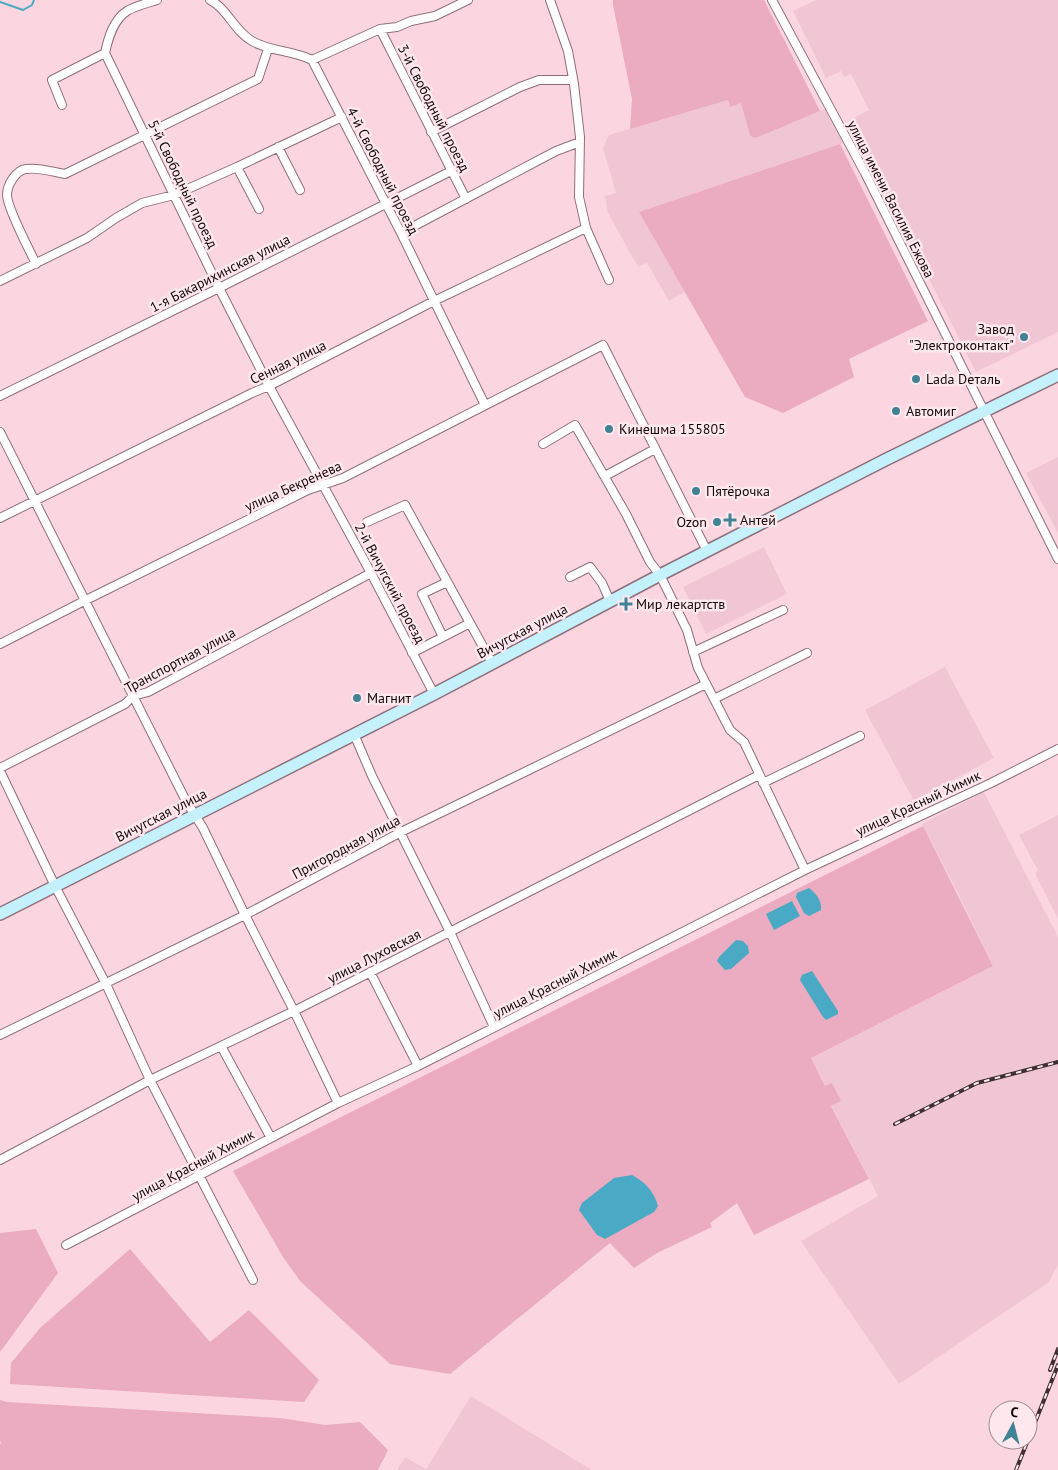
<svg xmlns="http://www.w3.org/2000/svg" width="1058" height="1470" font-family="'PT Sans',sans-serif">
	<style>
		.built { fill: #f1c6d4 }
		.green { fill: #ebabc0 }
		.water { fill: #4aa9c4 }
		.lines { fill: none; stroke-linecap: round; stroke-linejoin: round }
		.stream { stroke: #4aa9c4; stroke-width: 2 }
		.minor-casing { stroke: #8f6f79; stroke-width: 10 }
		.secondary-casing { stroke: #8f6f79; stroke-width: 14 }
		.minor { stroke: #fff; stroke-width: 8 }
		.secondary { stroke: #c5f1fd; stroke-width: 11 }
		.rail-casing { stroke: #403034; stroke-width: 4 }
		.rail { stroke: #fee8ee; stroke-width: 2; stroke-dasharray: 5.5; stroke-linecap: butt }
		.poi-dot { fill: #428295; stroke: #fee8ee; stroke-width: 2 }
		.labels { text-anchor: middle; stroke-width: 5; stroke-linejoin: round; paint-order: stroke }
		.street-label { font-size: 14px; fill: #13080b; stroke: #fee8ee }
		.poi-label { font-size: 14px; fill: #13080b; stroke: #fee8ee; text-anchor: start }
	</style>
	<rect width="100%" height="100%" fill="#fbd6e1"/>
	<path class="built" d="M816 0H1058V332L976 372 849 120 869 110 851 74 844 77 841 71 826 78 793 11Z
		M728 100 741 103 752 137 756 138 825 109 843 143 639 212 685 292 669 301 647 263 638 267 608 213 605 196 616 193 603 148 609 135Z
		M1058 457V533L1026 473Z
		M764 547 787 594 706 634 683 587Z
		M945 667 994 758 914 801 865 710Z
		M984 792 1058 937V1265L1049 1282 899 1384 801 1241 878 1196 831 1105 841 1101 826 1087 811 1058 993 966 957 891 922 824Z
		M1058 815V919L1035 873 1038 870 1019 835Z
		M471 1396 592 1470H397L405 1457 426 1469Z"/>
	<path class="green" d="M613 0H764L820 111 756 138 752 137 750 135 741 103 730 107 728 100 630 129 632 99 613 5Z
		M840 144 928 321 849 359 854 377 783 413 745 397 639 212Z
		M923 826 993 966 811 1058 825 1086 832 1083 841 1101 831 1106 869 1179 754 1235 737 1203 710 1223 712 1227 657 1253 634 1268 610 1243 450 1374 390 1364 300 1281 283 1257 233 1171Z
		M36 1229 58 1273 0 1352V1233Z
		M130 1249 210 1342 249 1310 319 1380 304 1402 10 1384 11 1363 40 1328Z
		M0 1400 7 1402 280 1418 326 1425 360 1422 388 1450 378 1470H0V1444L1 1443 0 1441Z"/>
	<path class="water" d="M809 888C816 893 822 901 821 910L809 916 804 913 796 897 797 893Z
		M792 901 800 916 774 930 766 914Z
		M736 940 743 941 748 946 749 953 731 969 725 970 717 961 719 957Z
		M812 971 838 1011V1014L826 1020 823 1017 800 980 802 975Z
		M632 1175C645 1182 654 1191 658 1206L654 1212 605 1239 597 1235 579 1210 582 1203 614 1178Z"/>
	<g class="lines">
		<path class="stream" d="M0 2 23 10 32 5 34 0"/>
		<g class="minor-casing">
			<path id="minor" d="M210 0C228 9 234 31 252 41 271 52 292 50 312 60L401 233 485 405
				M550 0 568 51 574 84 580 137 579 197 586 228 609 280
				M772 0 865 173 1058 559
				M380 29 466 199
				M105 53 219 288 269 386 371 573 434 694
				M105 53C108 39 113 20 127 11 135 6 148 3 157 0
				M312 60 380 29 397 27 411 21 435 16 468 0
				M62 105 52 80 105 53
				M431 132 520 87 539 80H573
				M278 147 300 190
				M237 167 259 209
				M401 233 556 151 580 142
				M36 264C30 251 7 208 7 195 7 185 16 170 26 169 38 167 53 172 65 174L258 79 268 49
				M0 281 87 238 116 218 142 203 174 195 237 167 342 117
				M0 396 219 288 451 171
				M0 432 186 801 203 828 245 915 294 1011 338 1103
				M543 444 575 425 626 514 650 562 660 575 687 630 698 668 730 730 744 742 805 870
				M605 476 655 449
				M0 518 252 393 269 386 434 301 586 228
				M367 522 405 505 492 663
				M570 577 590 567 602 583 610 601
				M443 637 422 594 447 582
				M0 644 86 600 308 490 343 478 603 345 707 551
				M693 652 783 610
				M412 653 470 623
				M714 699 807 653
				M354 734 372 776 450 932 494 1027
				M0 768 125 704 133 696 148 692 371 573
				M0 771 55 886 106 984 150 1080 253 1280
				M763 783 860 736
				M370 972 418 1066
				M0 1035 245 915 401 832 706 684
				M221 1046 271 1138
				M0 1160 150 1080 294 1011 759 775
				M66 1245 338 1103 418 1066 805 870 991 783 1058 749"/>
		</g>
		<g class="secondary-casing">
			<path id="secondary" d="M0 914 434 694 660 575 885 460 1058 375"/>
		</g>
		<use href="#minor" class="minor"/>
		<use href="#secondary" class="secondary"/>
		<g class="rail-casing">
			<path id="rail" d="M895 1124 977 1083 1058 1062
				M1050 1370 1058 1349
				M1016 1470 1058 1365"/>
		</g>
		<use href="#rail" class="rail"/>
	</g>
	<g class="poi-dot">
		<circle cx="1024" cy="337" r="5"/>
		<circle cx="916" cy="379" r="5"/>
		<circle cx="896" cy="411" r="5"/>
		<circle cx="609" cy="429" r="5"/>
		<circle cx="696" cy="491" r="5"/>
		<path d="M727.5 512.5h5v5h5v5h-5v5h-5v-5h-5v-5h5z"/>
		<circle cx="717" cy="522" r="5"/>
		<path d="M623.5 596.5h5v5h5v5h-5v5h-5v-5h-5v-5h5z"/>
		<circle cx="357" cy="698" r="5"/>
	</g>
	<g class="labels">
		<g class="street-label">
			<text transform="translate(434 108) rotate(63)" y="5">3-й Свободный проезд</text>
			<text transform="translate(383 171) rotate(63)" y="5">4-й Свободный проезд</text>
			<text transform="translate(183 184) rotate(64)" y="5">5-й Свободный проезд</text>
			<text transform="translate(891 199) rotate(63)" y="5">улица имени Василия Ежова</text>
			<text transform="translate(220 273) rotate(-27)" y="5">1-я Бакарихинская улица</text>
			<text transform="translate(288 362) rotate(-26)" y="5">Сенная улица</text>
			<text transform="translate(293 486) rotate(-24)" y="5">улица Бекренева</text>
			<text transform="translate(390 583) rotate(62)" y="5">2-й Вичугский проезд</text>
			<text transform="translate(522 631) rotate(-28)" y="5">Вичугская улица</text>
			<text transform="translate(180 660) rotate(-28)" y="5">Транспортная улица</text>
			<text transform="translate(918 803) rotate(-25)" y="5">улица Красный Химик</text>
			<text transform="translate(161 815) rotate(-27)" y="5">Вичугская улица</text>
			<text transform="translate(346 847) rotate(-28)" y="5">Пригородная улица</text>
			<text transform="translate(374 956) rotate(-27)" y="5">улица Луховская</text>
			<text transform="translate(555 983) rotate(-27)" y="5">улица Красный Химик</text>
			<text transform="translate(193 1165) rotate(-28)" y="5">улица Красный Химик</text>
		</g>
		<g class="poi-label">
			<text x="1014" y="334" text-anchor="end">Завод<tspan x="1014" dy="16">"Электроконтакт"</tspan></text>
			<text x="926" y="384">Lada Dеталь</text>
			<text x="906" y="416">Автомиг</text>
			<text x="619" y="434">Кинешма 155805</text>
			<text x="706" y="496">Пятёрочка</text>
			<text x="740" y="525">Антей</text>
			<text x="707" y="527" text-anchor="end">Ozon</text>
			<text x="636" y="609">Мир лекартств</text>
			<text x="367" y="703">Магнит</text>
		</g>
	</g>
	<g transform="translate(1013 1425) rotate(7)"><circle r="24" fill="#fee8ee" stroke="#a08e93"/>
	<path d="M0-4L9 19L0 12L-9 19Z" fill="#428295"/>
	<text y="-8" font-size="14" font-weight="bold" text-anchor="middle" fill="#13080b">С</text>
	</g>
</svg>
